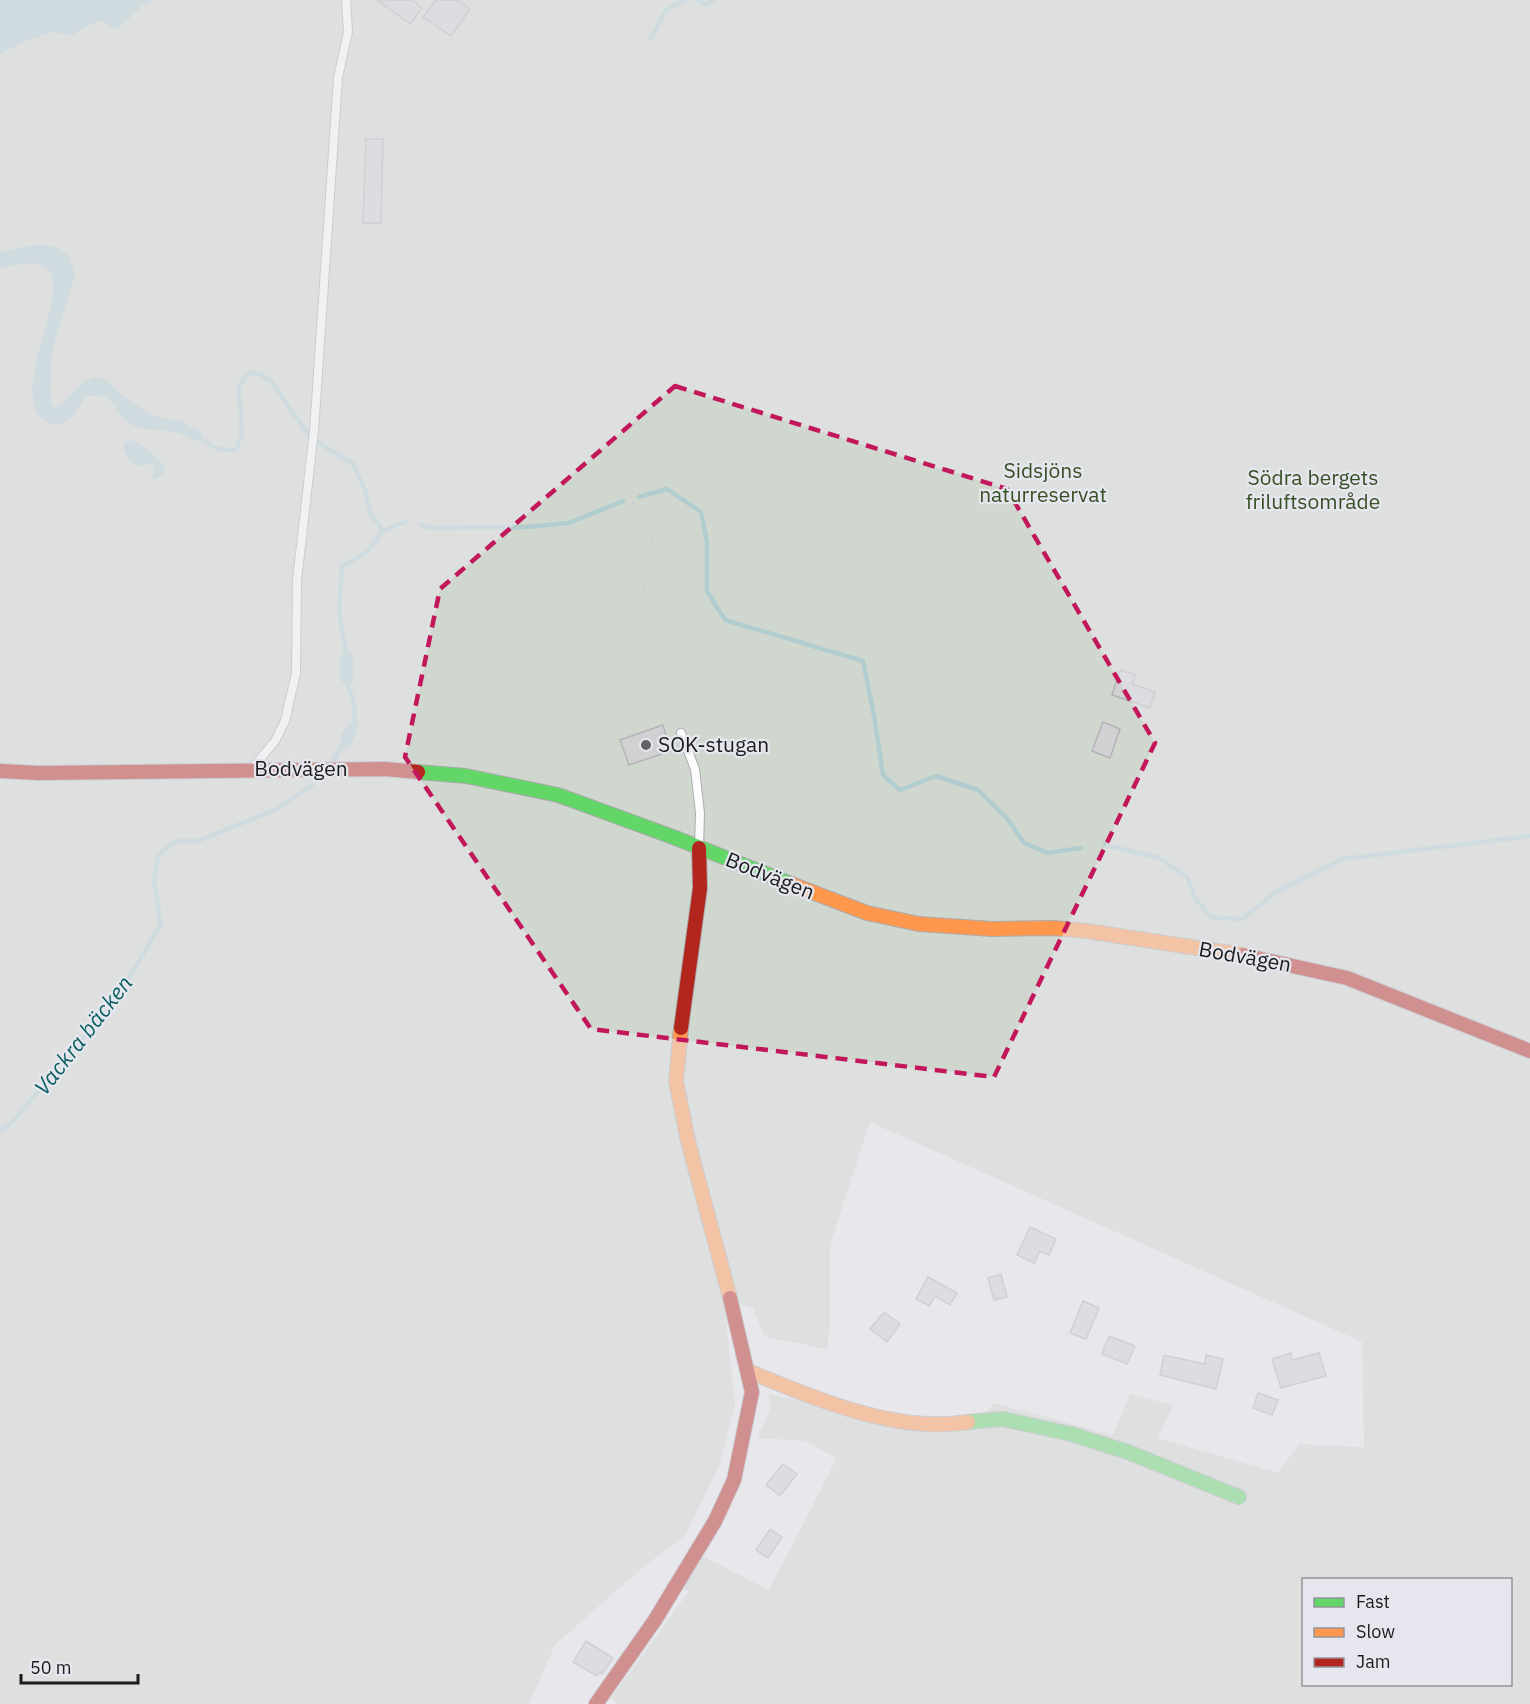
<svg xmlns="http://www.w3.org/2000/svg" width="1530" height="1704" font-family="'IBM Plex Sans',sans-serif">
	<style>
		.green { fill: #d0d7ce; fill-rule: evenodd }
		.water { fill: #b1cdcf }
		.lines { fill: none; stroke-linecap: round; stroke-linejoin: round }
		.stream { stroke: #b1cdcf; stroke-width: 4.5 }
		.building { fill: #d1d0d3; stroke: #b4b3b6; stroke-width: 1.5 }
		.lane-casing { stroke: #ababae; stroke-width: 10 }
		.fast-casing { stroke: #ababae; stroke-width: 16 }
		.slow-casing { stroke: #ababae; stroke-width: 16 }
		.jam-casing { stroke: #ababae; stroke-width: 16 }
		.path { stroke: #d1d1d2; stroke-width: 3; stroke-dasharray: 3 3; stroke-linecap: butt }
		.lane { stroke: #fcfcfc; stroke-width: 8 }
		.fast { stroke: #63d668; stroke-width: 14 }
		.slow { stroke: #ff974d; stroke-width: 14 }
		.jam { stroke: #b3261e; stroke-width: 14 }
		.marked { fill: none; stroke: #c2185b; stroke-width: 4.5; stroke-dasharray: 12 8; stroke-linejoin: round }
		.poi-dot { fill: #626365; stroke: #e6e7ee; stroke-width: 2 }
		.labels { text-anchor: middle; stroke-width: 4.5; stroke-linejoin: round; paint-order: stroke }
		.park-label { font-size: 21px; fill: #374f24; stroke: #e6e7ee }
		.poi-label { font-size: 21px; fill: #1a1b1d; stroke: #e6e7ee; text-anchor: start }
		.street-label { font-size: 21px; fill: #1a1b1d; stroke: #e6e7ee }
		.water-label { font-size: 22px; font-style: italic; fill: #0a5f61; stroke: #e6e7ee }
	</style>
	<rect width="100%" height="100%" fill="#e8e8ec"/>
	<path class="green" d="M0 0H1530V1704H618L611 1698 689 1591 682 1587 701 1555 769 1590 837 1458 804 1441 758 1438 771 1406 768 1394 816 1404 883 1424 987 1412 994 1403 1113 1435 1130 1394 1173 1405 1158 1438 1278 1473 1299 1444 1364 1447 1362 1342 870 1122 830 1245V1327L827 1349 765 1337 753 1308 724 1299 735 1405 719 1466 685 1536 642 1568 555 1645 529 1704H0ZM1304 1580H1510V1684H1304Z"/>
	<path class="water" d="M0 0H153L143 5 117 30 100 20 72 35 51 32 20 43 0 55Z
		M45 245 60 248 69 257 75 275 52 351 50 392 51 402 54 407 60 406 83 382 96 377 105 379 123 396 152 416 181 421 202 433 197 442C188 437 180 433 170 431 157 429 140 431 128 422 110 410 118 393 87 396 78 407 67 431 49 423 3 401 70 298 49 270 39 258 13 266 0 268V252L26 246Z
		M130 440C139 441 163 461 166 470L162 475 154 480 151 479 154 472 153 467 149 464 137 466 130 461 123 448 125 443Z
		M347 648 353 657V682L352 685 349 687 340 680C340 669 337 654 347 648Z
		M355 719 359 722C355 733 355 746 343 750L340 745 342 732Z"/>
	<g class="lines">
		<path class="stream" d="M697 0 705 5 713 0
			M651 38 666 10 685 0
			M196 435C211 445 217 453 236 449L242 434 239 389 243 379 250 373 260 374 271 381 310 437 353 464 365 490 371 514 383 531 366 553 342 566 339 611 346 655
			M639 497 667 489 701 512 707 542V591L725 620 863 661 874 716 883 775 900 790 936 776 978 790 1007 818 1024 843 1048 853 1081 848
			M421 525 431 528 527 527 569 523 623 501
			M383 531 407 521
			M347 684C352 696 358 711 353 724
			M333 761 344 742
			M1105 845 1159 858 1187 877 1194 896 1210 917 1242 919 1278 891 1343 859 1530 836
			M0 1130 8 1126 14 1120 117 998 161 924 154 882 158 855 177 841H198L277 809 312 785"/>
	</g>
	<path class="building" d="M377 0H412L422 8 410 24Z
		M436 0H457L470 9 451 36 423 17Z
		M366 139H383L381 223H363Z
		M1120 670 1136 675 1132 684 1155 692 1150 708 1112 695Z
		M1103 722 1120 729 1110 758 1092 751Z
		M663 725 671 751 629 765 620 740Z
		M1030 1227 1056 1239 1049 1255 1040 1251 1034 1263 1017 1255Z
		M1001 1274 1007 1297 994 1300 988 1278Z
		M928 1277 957 1293 950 1305 935 1296 929 1306 916 1299Z
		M1083 1301 1099 1308 1086 1339 1070 1333Z
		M884 1312 900 1324 887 1342 870 1329Z
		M1109 1336 1135 1346 1127 1364 1102 1354Z
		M1291 1353 1292 1360 1319 1353 1326 1376 1281 1388 1272 1359Z
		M1164 1355 1205 1364 1206 1355 1223 1359 1216 1389 1160 1375Z
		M1258 1393 1278 1400 1272 1415 1253 1408Z
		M783 1464 797 1474 780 1496 766 1485Z
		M770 1529 782 1537 768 1558 756 1550Z
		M586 1641 613 1658 602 1674 600 1672 597 1676 573 1662Z"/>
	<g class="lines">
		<g class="lane-casing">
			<path id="lane" d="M681 733 695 769 700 813 699 847
				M254 766 275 741 285 721 296 673 297 580 314 431 338 78 348 32 346 0"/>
		</g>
		<g class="fast-casing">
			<path id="fast" d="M418 772 466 776 558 795 673 837 791 884
				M968 1422 1003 1419 1071 1434 1128 1452 1239 1497"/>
		</g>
		<g class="slow-casing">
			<path id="slow" d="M791 884 867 913 919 924 992 929 1053 928 1087 931 1243 955
				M681 1028 676 1081 688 1141 730 1298
				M748 1371C813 1398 897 1434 968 1422"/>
		</g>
		<g class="jam-casing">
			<path id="jam" d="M0 771 39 773 385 769 418 772
				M1243 955 1347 978 1530 1051
				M681 1028 700 888 699 848
				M596 1704 655 1620 715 1521 734 1480 752 1392 730 1298"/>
		</g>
		<path class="path" d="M274 0 271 27 278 74 280 135 287 235 295 264 303 311 309 330
			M349 86 382 79 433 86 471 80 509 60 589 0
			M625 311 635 348 633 378 635 414 631 500 648 519 653 535 644 590 651 625
			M338 323 346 333 350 348 361 368 382 386 401 388 411 387 424 381 437 372 460 361 549 330 571 317 593 308 645 257 657 249 684 236 702 232 718 233 727 239 744 257 786 278 795 272 802 260 811 262 812 258 790 223 780 194 764 163 748 149 735 131 731 107 747 63 749 52 744 34 724 0
			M333 329C360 301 385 258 394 221
			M329 378 336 392 384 459 405 499 411 533
			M347 407 366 409 386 415 413 414 506 370 563 355 587 342 609 327 625 311 648 282 678 270 709 276 732 286 760 307 796 344 830 371 884 401 942 423 995 439 1043 457 1073 471 1131 515 1187 536 1232 541 1319 571 1364 598 1505 673 1530 683
			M173 495 200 510
			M0 516 76 539 97 540 125 529 150 513 173 495 213 425 209 368 214 343 223 327 263 282 275 265 287 235
			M714 921C731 940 749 962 773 973 814 993 862 962 900 945L910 944 978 965 1006 979 1024 992 1062 1040 1104 1084 1135 1112 1252 1197 1292 1223 1324 1238 1374 1253 1439 1269 1476 1282 1500 1294 1530 1327
			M1381 973 1413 947 1454 926 1468 911 1503 811 1514 793 1530 774
			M0 1400C32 1374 71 1345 87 1306 99 1279 99 1222 101 1191L104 1180 154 1087 213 991 260 956 324 930 355 910 400 875 489 825 510 821 538 825 598 853 683 887
			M1323 1533 1372 1536 1530 1569"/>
		<use href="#lane" class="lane"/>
		<use href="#fast" class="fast"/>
		<use href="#slow" class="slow"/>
		<use href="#jam" class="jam"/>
	</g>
	<path d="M0 0H1530V1704H0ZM675 386 1007 489 1155 743 994 1077 591 1029 405 757 440 589Z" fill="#e8e8ec" fill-opacity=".55" fill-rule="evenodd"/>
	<path class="marked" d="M675 386 1007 489 1155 743 994 1077 591 1029 405 757 440 589Z"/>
	<circle class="poi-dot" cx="646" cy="745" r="6"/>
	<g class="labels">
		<g class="park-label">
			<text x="1043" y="478">Sidsjöns<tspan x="1043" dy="24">naturreservat</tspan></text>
			<text x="1313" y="485">Södra bergets<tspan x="1313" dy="24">friluftsområde</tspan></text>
		</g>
		<g class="poi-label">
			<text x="658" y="752">SOK-stugan</text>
		</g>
		<g class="street-label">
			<text x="301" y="776">Bodvägen</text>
			<text transform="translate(770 876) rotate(22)" y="7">Bodvägen</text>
			<text transform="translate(1245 957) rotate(10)" y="7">Bodvägen</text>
		</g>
		<g class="water-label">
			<text transform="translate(83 1035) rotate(-52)" y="8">Vackra bäcken</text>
		</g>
	</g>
	<rect x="1302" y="1578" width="210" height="108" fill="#e6e7ee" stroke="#94959a" stroke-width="1.5"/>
	<rect x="1314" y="1598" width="30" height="9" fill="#63d668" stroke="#94959a" stroke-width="1.5"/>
	<text x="1356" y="1608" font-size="18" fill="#1a1b1d">Fast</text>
	<rect x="1314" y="1628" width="30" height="9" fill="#ff974d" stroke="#94959a" stroke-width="1.5"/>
	<text x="1356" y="1638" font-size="18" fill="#1a1b1d">Slow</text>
	<rect x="1314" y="1658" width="30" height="9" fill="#b3261e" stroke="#94959a" stroke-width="1.5"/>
	<text x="1356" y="1668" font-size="18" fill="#1a1b1d">Jam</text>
	<path d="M21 1674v9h117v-9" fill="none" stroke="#1a1b1d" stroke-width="3"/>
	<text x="30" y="1674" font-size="18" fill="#1a1b1d" stroke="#e6e7ee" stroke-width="4.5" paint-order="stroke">50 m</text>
</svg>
